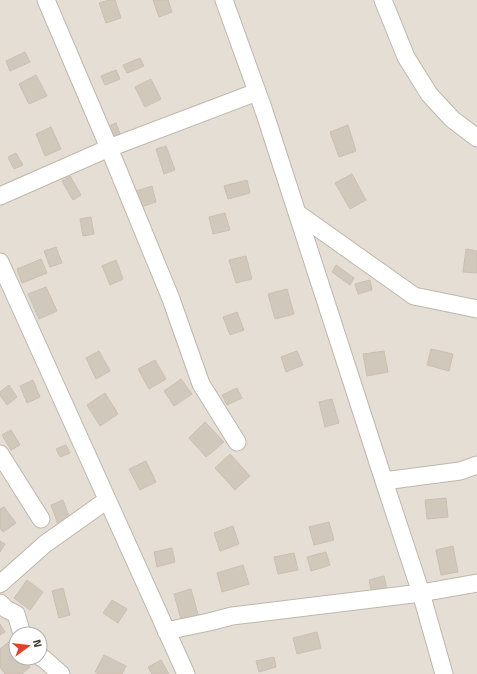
<svg xmlns="http://www.w3.org/2000/svg" width="477" height="674" font-family="'Titillium Web',sans-serif">
	<style>
		.residential { fill: #e4ded4; fill-rule: evenodd }
		.building { fill: #d1c8bc; stroke: #cbbfb0 }
		.lines { fill: none; stroke-linecap: round; stroke-linejoin: round }
		.street-casing { stroke: #beb7ac; stroke-width: 19 }
		.street { stroke: #fff; stroke-width: 17 }
	</style>
	<rect width="100%" height="100%" fill="#f1ede5"/>
	<path class="residential" d="M0 0H477V674H0ZM16 634H40V658H16Z"/>
	<path class="building" d="M109 0H115L121 18 106 23 99 3Z
		M153 0H168L172 12 159 17Z
		M25 52 30 62 10 71 6 61Z
		M140 58 144 66 127 73 123 65Z
		M116 70 120 79 105 85 101 76Z
		M36 75 47 96 29 104 19 84Z
		M151 79 161 99 145 107 135 87Z
		M116 123 120 134 111 138 106 127Z
		M348 125 356 151 339 157 330 132Z
		M51 127 61 149 45 156 36 134Z
		M166 146 175 170 164 174 156 149Z
		M16 153 23 165 14 169 8 157Z
		M352 174 366 200 350 209 335 183Z
		M70 176 81 195 73 200 62 181Z
		M247 180 250 193 228 199 224 186Z
		M152 186 156 202 141 207 136 191Z
		M225 213 230 230 213 234 209 217Z
		M91 217 94 234 83 236 80 219Z
		M56 247 62 263 50 267 44 251Z
		M466 249 477 251V273L463 272Z
		M246 256 252 279 236 283 229 260Z
		M41 259 47 273 22 283 17 269Z
		M116 260 123 279 110 285 102 266Z
		M336 265 354 278 350 285 332 272Z
		M370 280 372 290 358 294 355 284Z
		M46 287 57 311 39 319 28 294Z
		M287 289 294 314 275 319 268 294Z
		M237 312 244 330 230 335 223 317Z
		M431 349 453 354 449 371 427 365Z
		M99 351 110 371 96 379 86 358Z
		M297 351 303 365 286 372 281 357Z
		M384 351 388 372 367 376 363 354Z
		M155 360 166 379 149 389 138 369Z
		M181 379 192 394 174 406 164 391Z
		M33 380 40 397 27 403 20 386Z
		M9 385 17 397 7 405 0 395V392Z
		M237 388 242 398 227 405 222 395Z
		M105 393 118 414 100 426 87 405Z
		M332 399 339 423 325 427 319 402Z
		M205 422 224 442 206 457 189 438Z
		M11 430 20 445 11 450 2 435Z
		M66 445 70 453 60 457 56 449Z
		M230 454 250 476 235 490 215 468Z
		M146 461 156 482 140 490 129 469Z
		M446 498 448 517 427 519 425 500Z
		M63 500 70 519 58 524 51 505Z
		M4 507 16 523 3 532 0 528V509Z
		M329 522 334 540 314 545 309 527Z
		M233 526 239 544 220 551 214 533Z
		M0 541 5 544 0 552Z
		M453 546 458 572 441 575 436 550Z
		M172 548 175 562 157 567 154 552Z
		M326 552 330 565 311 571 307 557Z
		M294 553 298 570 278 574 274 557Z
		M243 565 249 584 222 592 217 573Z
		M384 576 387 590 372 593 369 580Z
		M27 580 43 592 30 610 14 598Z
		M63 588 70 615 59 618 52 591Z
		M191 589 199 618 182 623 174 594Z
		M112 600 127 609 118 623 103 613Z
		M0 624 5 632 0 635Z
		M317 632 321 648 297 654 293 638Z
		M10 641 16 648V658H23L30 667 22 674H5L0 667V649Z
		M104 655 126 666 122 674H99L95 672Z
		M274 657 276 667 259 672 256 661Z
		M161 660 169 674H152L148 667Z"/>
	<g class="lines">
		<g class="street-casing">
			<path id="street" d="M46 0 109 148 171 299 201 384 237 442
				M224 0 264 111 384 481 421 593 444 674
				M383 0 406 57 429 94 452 119 477 138
				M0 196 109 148 257 92
				M297 213 414 296 477 309
				M0 262 186 674
				M0 454 41 519
				M384 481 460 471 477 465
				M0 584 45 544 107 500
				M0 603 6 609 16 614 22 634
				M166 631 209 622 232 616 421 593 477 583
				M40 657 44 659 61 674"/>
		</g>
		<use href="#street" class="street"/>
	</g>
	<g transform="translate(28 646) rotate(75)"><circle r="19" fill="#ffffff" stroke="#b3b1af"/>
	<path d="M0-3L7 15L0 10L-7 15Z" fill="#e33f2a"/>
	<text y="-6" font-size="11" font-weight="bold" text-anchor="middle" fill="#423d36">N</text>
	</g>
</svg>
